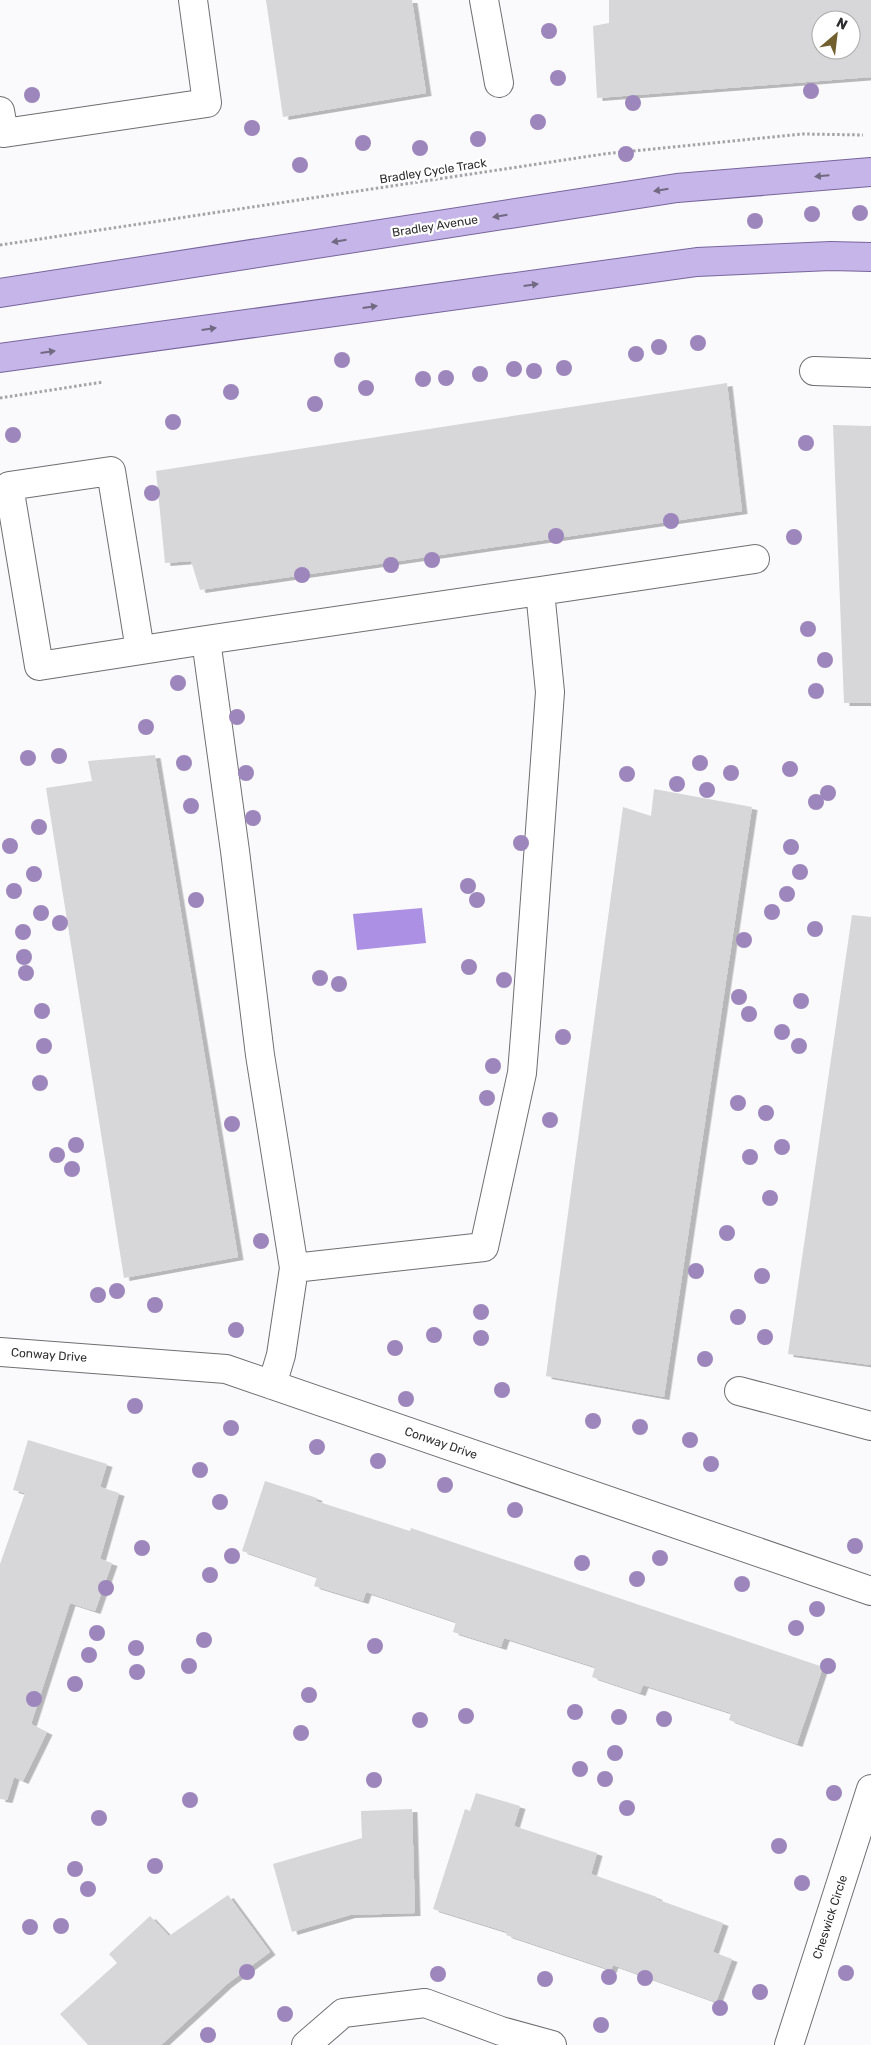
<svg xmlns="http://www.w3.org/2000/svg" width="871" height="2045" font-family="Rubik,sans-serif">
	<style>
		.water { fill: #ab90e3 }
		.building { fill: #d7d6d9; fill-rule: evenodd; filter: url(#shadow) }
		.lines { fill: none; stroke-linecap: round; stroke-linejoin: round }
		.minor-casing { stroke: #6f6e71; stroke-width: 30 }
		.major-casing { stroke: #77659d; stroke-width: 30 }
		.path { stroke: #a4a3a6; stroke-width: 3; stroke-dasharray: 2.5 2.5; stroke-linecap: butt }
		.minor { stroke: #fff; stroke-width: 28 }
		.major { stroke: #c5b5e8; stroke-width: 28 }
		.tree { fill: #9c86bc }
		.oneway { fill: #726a82 }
		.labels { text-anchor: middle; stroke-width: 4.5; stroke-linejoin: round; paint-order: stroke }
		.street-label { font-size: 12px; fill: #2e2d2f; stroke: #fff }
	</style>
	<defs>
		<filter id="shadow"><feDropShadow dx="5.5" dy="3" stdDeviation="0" flood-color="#0004"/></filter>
	</defs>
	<rect width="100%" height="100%" fill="#faf9fc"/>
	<path class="water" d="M422 908 426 943 357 950 353 914Z"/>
	<path class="building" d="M266 0H412L426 93 283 117Z
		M609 0H871V77L597 98 593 26 609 23ZM821 20H851V50H821Z
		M727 383 742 511 200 590 191 561 165 563 156 471Z
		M833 425 871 426V703H844Z
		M155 755 238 1257 124 1278 46 788 92 781 88 761Z
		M654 789 752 807 664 1397 546 1376 623 807 651 816Z
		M852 915 871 917V1365L788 1354Z
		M28 1440 107 1464 100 1487 119 1493 100 1559 112 1563 95 1611 70 1603 31 1724 47 1732 23 1781 14 1777 7 1800 0 1799V1564L25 1493 13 1490Z
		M265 1481 317 1498 316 1501 410 1531 411 1528 823 1667 797 1744 729 1720 731 1713 643 1685 640 1693 592 1677 595 1667 504 1638 501 1647 453 1632 456 1622 366 1592 363 1601 314 1586 317 1577 242 1551Z
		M476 1793 520 1806 514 1826 597 1853 591 1874 657 1897 656 1899 723 1923 713 1952 732 1959 716 2002 613 1965 611 1970 506 1935 507 1932 433 1909 465 1809 470 1811Z
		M412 1809 415 1913 350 1915 292 1932 273 1864 362 1838 361 1811Z
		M228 1895 270 1952 227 1984 161 2045H88L60 2014 117 1963 109 1954 150 1916 169 1936Z"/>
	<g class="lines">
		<g class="minor-casing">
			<path id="minor" d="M484 0 499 83
				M0 111 4 133 207 103 193 0
				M814 371 871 373
				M540 591 755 559
				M140 650 111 471 9 486 39 666 206 640
				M0 1352 226 1369 871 1591
				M272 1385 281 1355 294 1268 260 1055 235 851 206 640 540 591 550 692 526 1023 522 1073 484 1247 294 1268
				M739 1391 871 1426
				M306 2045 343 2013 425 2003 501 2031 552 2045
				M789 2045 871 1789"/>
		</g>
		<g class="major-casing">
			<path id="major" d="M0 293 677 188 871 172
				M0 358 697 262 831 256 871 257"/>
		</g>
		<path class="path" d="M0 245 604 154 803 134 863 135
			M0 398 103 382"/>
		<use href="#minor" class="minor"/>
		<use href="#major" class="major"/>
	</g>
	<g class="tree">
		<circle cx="549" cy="31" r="8"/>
		<circle cx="558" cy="78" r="8"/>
		<circle cx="811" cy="91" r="8"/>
		<circle cx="32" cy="95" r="8"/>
		<circle cx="633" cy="103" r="8"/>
		<circle cx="538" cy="122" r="8"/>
		<circle cx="252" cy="128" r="8"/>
		<circle cx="478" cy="139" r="8"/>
		<circle cx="363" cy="143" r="8"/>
		<circle cx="420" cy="148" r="8"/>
		<circle cx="626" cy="154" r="8"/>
		<circle cx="300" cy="165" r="8"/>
		<circle cx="860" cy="213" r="8"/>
		<circle cx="812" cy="214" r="8"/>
		<circle cx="755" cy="221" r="8"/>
		<circle cx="698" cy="343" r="8"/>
		<circle cx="659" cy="347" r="8"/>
		<circle cx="636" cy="354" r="8"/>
		<circle cx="342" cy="360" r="8"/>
		<circle cx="564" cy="368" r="8"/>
		<circle cx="514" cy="369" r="8"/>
		<circle cx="534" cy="371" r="8"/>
		<circle cx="480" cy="374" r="8"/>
		<circle cx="446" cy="378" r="8"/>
		<circle cx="423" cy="379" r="8"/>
		<circle cx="366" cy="388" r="8"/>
		<circle cx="231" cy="392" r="8"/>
		<circle cx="315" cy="404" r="8"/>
		<circle cx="173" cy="422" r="8"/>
		<circle cx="13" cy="435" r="8"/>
		<circle cx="806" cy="443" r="8"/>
		<circle cx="152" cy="493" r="8"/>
		<circle cx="671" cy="521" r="8"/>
		<circle cx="556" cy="536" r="8"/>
		<circle cx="794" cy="537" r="8"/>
		<circle cx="432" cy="560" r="8"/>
		<circle cx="391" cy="565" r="8"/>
		<circle cx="302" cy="575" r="8"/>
		<circle cx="808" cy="629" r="8"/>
		<circle cx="825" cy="660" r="8"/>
		<circle cx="178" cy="683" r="8"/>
		<circle cx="816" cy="691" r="8"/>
		<circle cx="237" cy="717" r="8"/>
		<circle cx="146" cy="727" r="8"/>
		<circle cx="59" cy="756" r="8"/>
		<circle cx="28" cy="758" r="8"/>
		<circle cx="184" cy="763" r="8"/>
		<circle cx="700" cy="763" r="8"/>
		<circle cx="790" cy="769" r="8"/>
		<circle cx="246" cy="773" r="8"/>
		<circle cx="731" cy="773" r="8"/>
		<circle cx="627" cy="774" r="8"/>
		<circle cx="677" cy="784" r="8"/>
		<circle cx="707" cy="790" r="8"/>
		<circle cx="828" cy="793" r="8"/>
		<circle cx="816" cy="802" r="8"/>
		<circle cx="191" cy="806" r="8"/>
		<circle cx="253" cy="818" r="8"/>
		<circle cx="39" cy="827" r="8"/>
		<circle cx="521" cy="843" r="8"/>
		<circle cx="10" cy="846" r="8"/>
		<circle cx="791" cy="847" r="8"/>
		<circle cx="800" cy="872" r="8"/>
		<circle cx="34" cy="874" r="8"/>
		<circle cx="468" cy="886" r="8"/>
		<circle cx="14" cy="891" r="8"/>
		<circle cx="787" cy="894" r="8"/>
		<circle cx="196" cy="900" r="8"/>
		<circle cx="477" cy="900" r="8"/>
		<circle cx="772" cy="912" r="8"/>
		<circle cx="41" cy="913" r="8"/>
		<circle cx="60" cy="923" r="8"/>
		<circle cx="815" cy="929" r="8"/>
		<circle cx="23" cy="932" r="8"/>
		<circle cx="744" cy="940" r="8"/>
		<circle cx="24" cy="957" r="8"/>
		<circle cx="469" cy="967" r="8"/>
		<circle cx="26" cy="973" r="8"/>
		<circle cx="320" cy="978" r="8"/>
		<circle cx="504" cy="980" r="8"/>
		<circle cx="339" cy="984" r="8"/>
		<circle cx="739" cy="997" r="8"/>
		<circle cx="801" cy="1001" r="8"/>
		<circle cx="42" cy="1011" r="8"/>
		<circle cx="749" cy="1014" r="8"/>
		<circle cx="782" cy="1032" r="8"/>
		<circle cx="563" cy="1037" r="8"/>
		<circle cx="44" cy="1046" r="8"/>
		<circle cx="799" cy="1046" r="8"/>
		<circle cx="493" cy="1066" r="8"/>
		<circle cx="40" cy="1083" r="8"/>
		<circle cx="487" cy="1098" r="8"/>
		<circle cx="738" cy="1103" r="8"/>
		<circle cx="766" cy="1113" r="8"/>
		<circle cx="550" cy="1120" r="8"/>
		<circle cx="232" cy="1124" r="8"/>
		<circle cx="76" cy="1145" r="8"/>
		<circle cx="782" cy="1147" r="8"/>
		<circle cx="57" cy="1155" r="8"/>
		<circle cx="750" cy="1157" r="8"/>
		<circle cx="72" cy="1169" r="8"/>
		<circle cx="770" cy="1198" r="8"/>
		<circle cx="727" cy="1233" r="8"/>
		<circle cx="261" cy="1241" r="8"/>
		<circle cx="696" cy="1271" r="8"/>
		<circle cx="762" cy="1276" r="8"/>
		<circle cx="117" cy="1291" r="8"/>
		<circle cx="98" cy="1295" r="8"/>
		<circle cx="155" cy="1305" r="8"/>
		<circle cx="481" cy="1312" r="8"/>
		<circle cx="738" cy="1317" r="8"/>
		<circle cx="236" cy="1330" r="8"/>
		<circle cx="434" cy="1335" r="8"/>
		<circle cx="765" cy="1337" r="8"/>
		<circle cx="481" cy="1338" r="8"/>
		<circle cx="395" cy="1348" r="8"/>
		<circle cx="705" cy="1359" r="8"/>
		<circle cx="502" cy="1390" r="8"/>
		<circle cx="406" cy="1399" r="8"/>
		<circle cx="135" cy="1406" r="8"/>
		<circle cx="593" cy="1421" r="8"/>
		<circle cx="640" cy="1427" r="8"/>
		<circle cx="231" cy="1428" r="8"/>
		<circle cx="690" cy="1440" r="8"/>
		<circle cx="317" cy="1447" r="8"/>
		<circle cx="378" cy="1461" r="8"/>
		<circle cx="711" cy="1464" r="8"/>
		<circle cx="200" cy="1470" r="8"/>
		<circle cx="445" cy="1485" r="8"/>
		<circle cx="220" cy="1502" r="8"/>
		<circle cx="515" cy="1510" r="8"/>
		<circle cx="855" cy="1546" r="8"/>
		<circle cx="142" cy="1548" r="8"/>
		<circle cx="232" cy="1556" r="8"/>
		<circle cx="660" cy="1558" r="8"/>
		<circle cx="582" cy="1563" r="8"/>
		<circle cx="210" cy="1575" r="8"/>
		<circle cx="637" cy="1579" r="8"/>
		<circle cx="742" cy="1584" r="8"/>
		<circle cx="106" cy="1588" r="8"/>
		<circle cx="817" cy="1609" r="8"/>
		<circle cx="796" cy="1628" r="8"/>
		<circle cx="97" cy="1633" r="8"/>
		<circle cx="204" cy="1640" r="8"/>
		<circle cx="375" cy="1646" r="8"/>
		<circle cx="136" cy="1648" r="8"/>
		<circle cx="89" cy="1655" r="8"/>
		<circle cx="189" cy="1666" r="8"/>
		<circle cx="828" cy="1666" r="8"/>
		<circle cx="137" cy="1672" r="8"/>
		<circle cx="75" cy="1684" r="8"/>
		<circle cx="309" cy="1695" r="8"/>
		<circle cx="34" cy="1699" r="8"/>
		<circle cx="575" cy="1712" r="8"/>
		<circle cx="466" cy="1716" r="8"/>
		<circle cx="619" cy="1717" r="8"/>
		<circle cx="664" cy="1719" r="8"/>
		<circle cx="420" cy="1720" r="8"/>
		<circle cx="301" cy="1733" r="8"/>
		<circle cx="615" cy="1753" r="8"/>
		<circle cx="580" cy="1769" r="8"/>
		<circle cx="605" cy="1779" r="8"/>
		<circle cx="374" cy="1780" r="8"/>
		<circle cx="834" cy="1793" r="8"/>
		<circle cx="190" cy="1800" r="8"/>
		<circle cx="627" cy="1808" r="8"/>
		<circle cx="99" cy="1818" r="8"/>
		<circle cx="779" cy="1846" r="8"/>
		<circle cx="155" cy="1866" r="8"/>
		<circle cx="75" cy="1869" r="8"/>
		<circle cx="802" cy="1883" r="8"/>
		<circle cx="88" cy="1889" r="8"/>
		<circle cx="61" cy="1926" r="8"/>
		<circle cx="30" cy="1927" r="8"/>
		<circle cx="247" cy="1972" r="8"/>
		<circle cx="846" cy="1973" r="8"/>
		<circle cx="438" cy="1974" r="8"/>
		<circle cx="609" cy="1977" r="8"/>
		<circle cx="645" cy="1978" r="8"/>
		<circle cx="545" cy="1979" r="8"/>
		<circle cx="760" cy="1992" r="8"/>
		<circle cx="720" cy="2008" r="8"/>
		<circle cx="285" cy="2014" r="8"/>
		<circle cx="601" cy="2025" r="8"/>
		<circle cx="208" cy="2035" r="8"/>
	</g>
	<defs><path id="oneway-solid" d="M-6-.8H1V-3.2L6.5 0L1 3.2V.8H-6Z" transform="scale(1.25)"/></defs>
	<g class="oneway">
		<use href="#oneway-solid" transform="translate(822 176) rotate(175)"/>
		<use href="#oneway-solid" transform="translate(661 190) rotate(171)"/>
		<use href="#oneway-solid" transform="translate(500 216) rotate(171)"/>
		<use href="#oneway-solid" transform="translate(339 241) rotate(171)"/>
		<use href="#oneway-solid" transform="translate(531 285) rotate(-8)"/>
		<use href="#oneway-solid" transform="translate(370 307) rotate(-8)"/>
		<use href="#oneway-solid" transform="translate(209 329) rotate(-8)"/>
		<use href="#oneway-solid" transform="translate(48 352) rotate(-8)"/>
	</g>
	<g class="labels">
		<g class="street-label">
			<text transform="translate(433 171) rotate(-9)" y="4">Bradley Cycle Track</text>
			<text transform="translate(435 226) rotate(-9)" y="4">Bradley Avenue</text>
			<text transform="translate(49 1355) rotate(4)" y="4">Conway Drive</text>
			<text transform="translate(441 1443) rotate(19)" y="4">Conway Drive</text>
			<text transform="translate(830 1917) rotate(-72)" y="4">Cheswick Circle</text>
		</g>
	</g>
	<g transform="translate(836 35) rotate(28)"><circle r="24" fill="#ffffff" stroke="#ababac"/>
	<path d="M0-4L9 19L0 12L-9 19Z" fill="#725f2e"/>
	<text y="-8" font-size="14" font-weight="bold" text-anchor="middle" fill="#2e2d2f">N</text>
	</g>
</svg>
